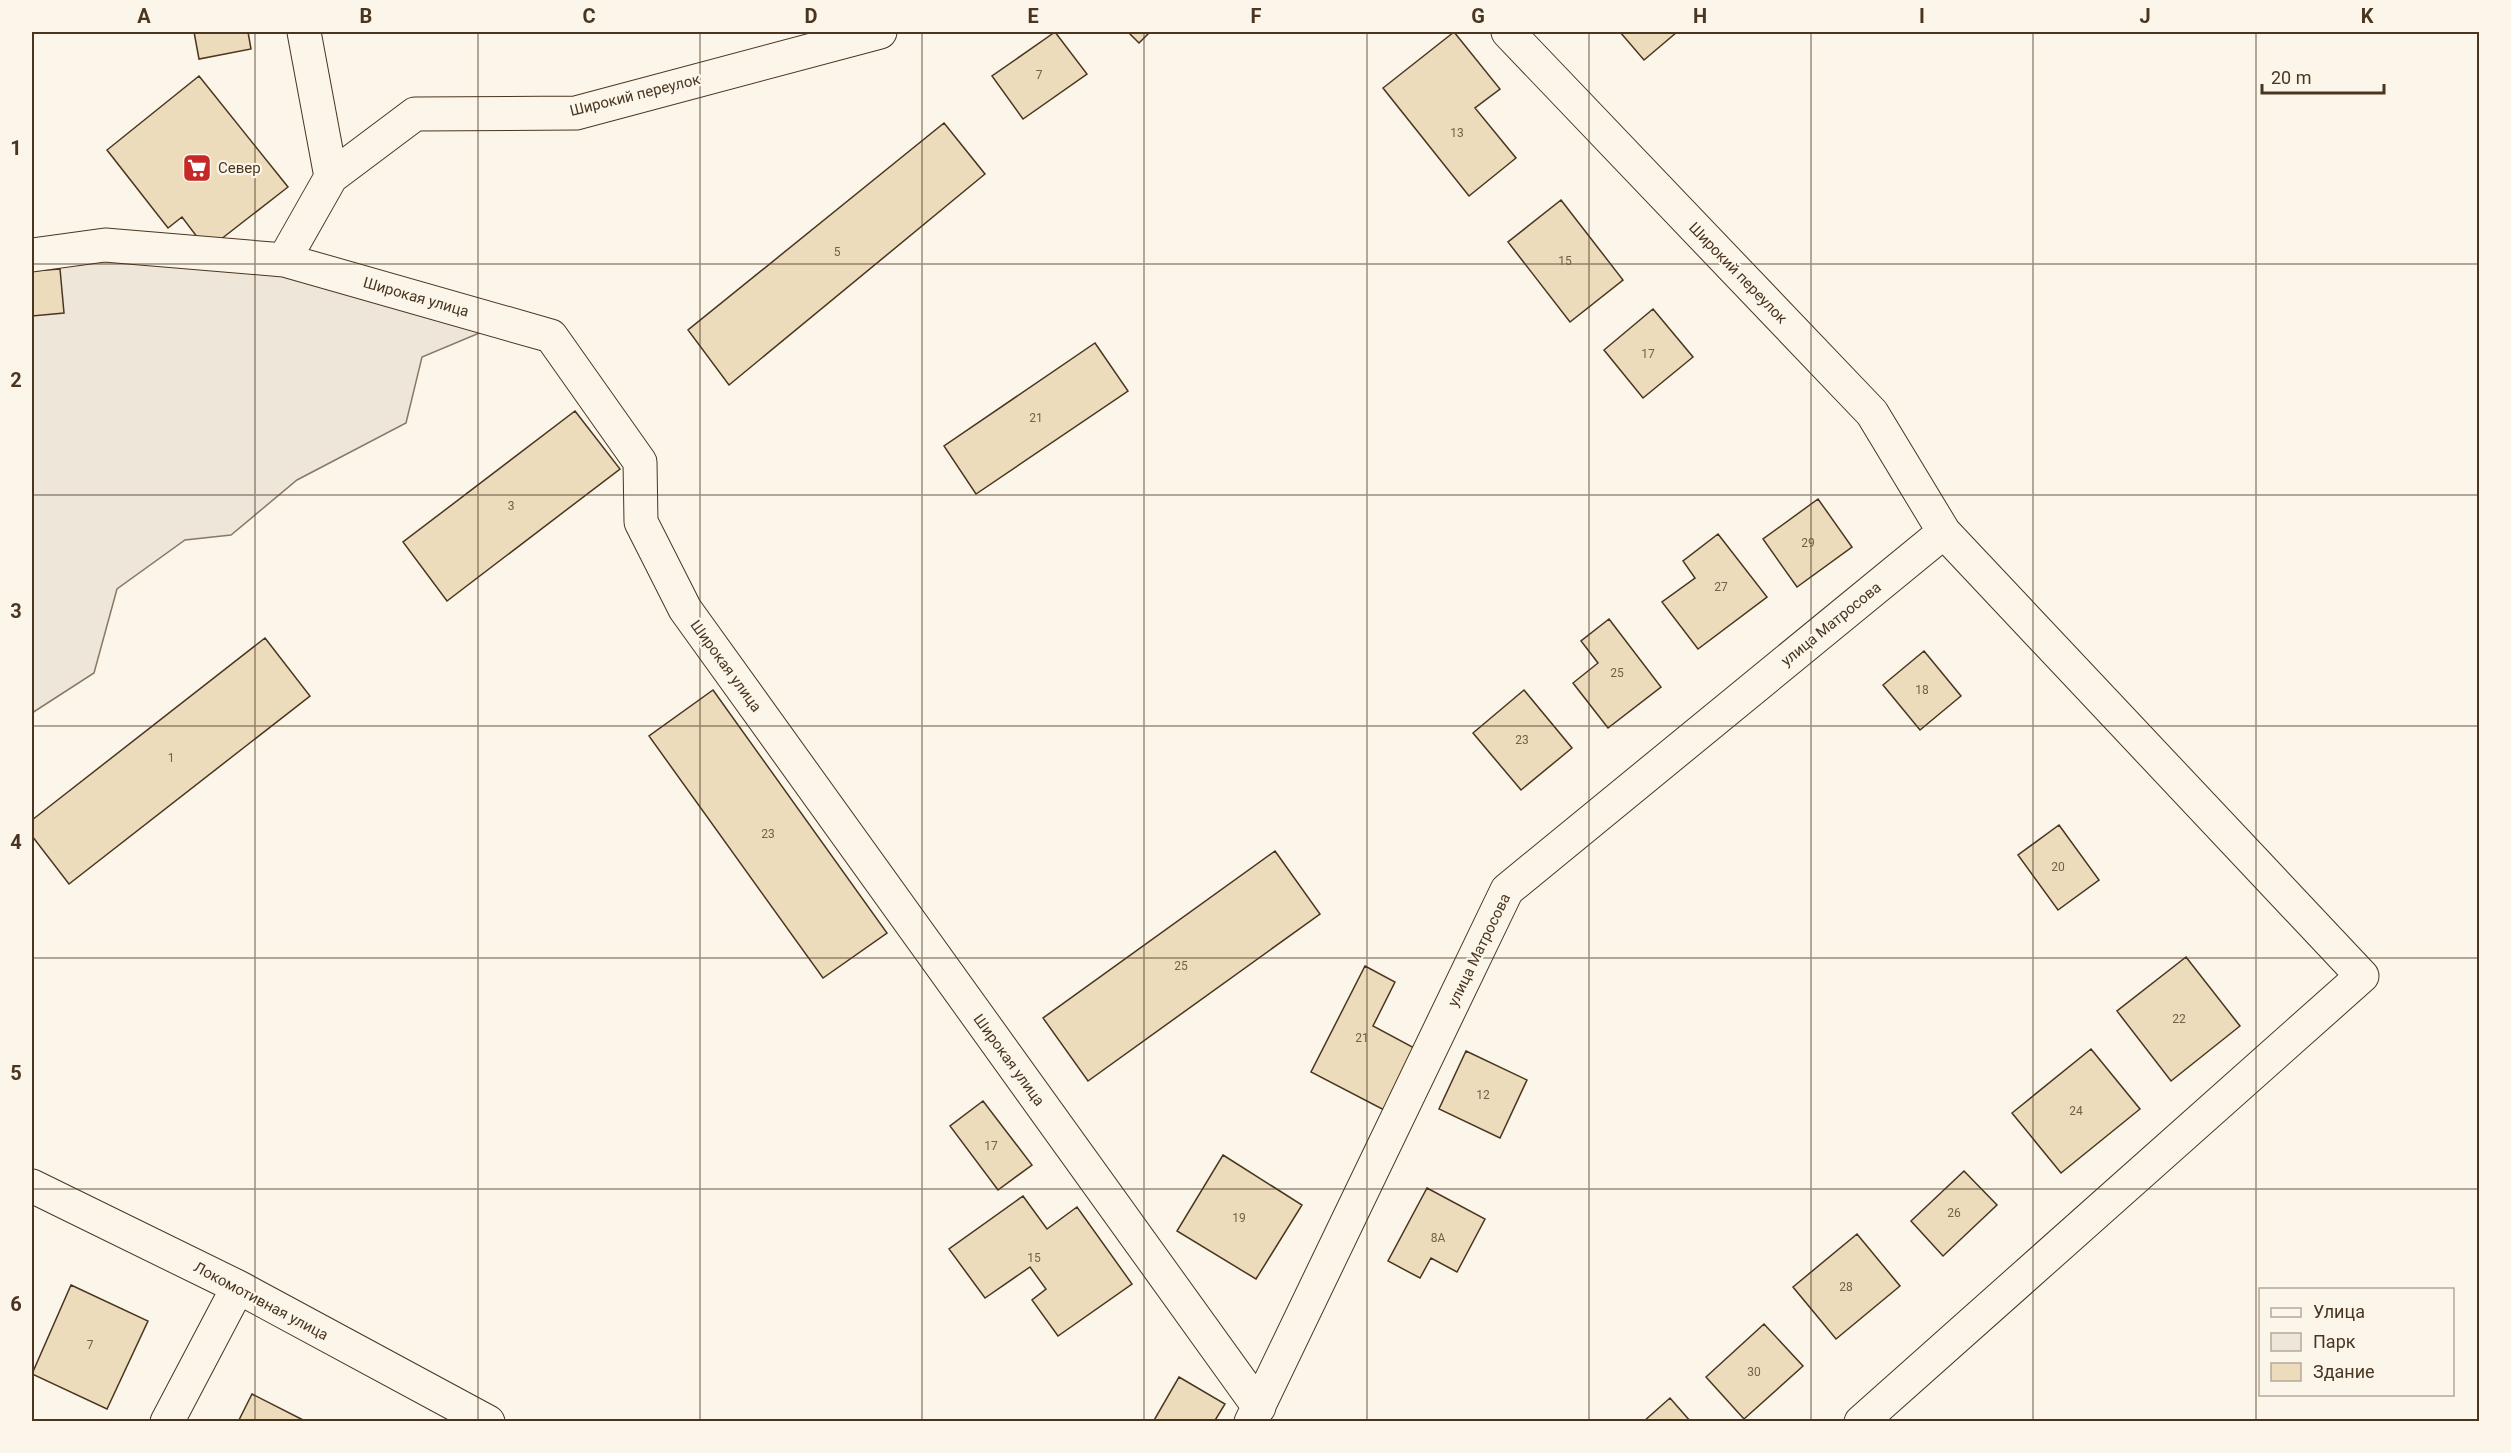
<svg xmlns="http://www.w3.org/2000/svg" width="2511" height="1453" font-family="Roboto,sans-serif">
	<style>
		.green { fill: #ede6d9; stroke: #887966; stroke-width: 1.5 }
		.building { fill: #ecdcbc; stroke: #4a3520; stroke-width: 1.5 }
		.lines { fill: none; stroke-linecap: round; stroke-linejoin: round }
		.minor-casing { stroke: #4a3520; stroke-width: 35 }
		.minor { stroke: #fbf6e9; stroke-width: 33 }
		.grid { fill: none; stroke: #4a3520; stroke-width: 1.5; stroke-opacity: 0.55 }
		.labels { text-anchor: middle; stroke-width: 4.5; stroke-linejoin: round; paint-order: stroke }
		.number-label { font-size: 12px; fill: #725f47 }
		.street-label { font-size: 15px; fill: #4a3520; stroke: #fbf6e9 }
		.poi-label { font-size: 15px; fill: #4a3520; stroke: #fbf6e9; text-anchor: start }
		.neatline { fill: none; stroke: #4a3520; stroke-width: 2 }
		.grid-label { font-size: 20px; text-anchor: middle; font-weight: bold; fill: #4a3520 }
	</style>
	<rect width="100%" height="100%" fill="#fbf6e9"/>
	<path class="green" d="M32 257 247 269 508 321 422 357 406 423 297 480 231 535 185 540 117 589 94 673 32 713Z"/>
	<path class="building" d="M194 32H248L251 49 199 59Z
		M1055 32 1087 74 1023 119 992 76Z
		M1128 32H1150L1139 43Z
		M1454 32 1500 89 1475 108 1516 158 1469 196 1383 88Z
		M1620 32H1677L1644 60Z
		M199 76 288 187 207 250 182 217 168 228 107 150Z
		M944 123 985 174 729 385 688 330Z
		M1561 200 1623 280 1570 322 1508 242Z
		M60 269 64 313 32 316V271Z
		M1653 309 1693 357 1643 398 1604 350Z
		M1095 343 1128 391 976 494 944 446Z
		M575 411 620 469 447 601 403 542Z
		M1818 499 1852 547 1797 587 1763 539Z
		M1718 534 1767 597 1698 649 1662 602 1695 578 1683 561Z
		M1609 619 1661 687 1608 728 1573 683 1598 663 1581 641Z
		M265 638 310 696 69 884 32 836V820Z
		M1924 651 1961 696 1920 730 1883 685Z
		M713 690 887 933 823 978 649 736Z
		M1524 690 1572 748 1521 790 1473 733Z
		M2059 825 2099 880 2058 910 2018 855Z
		M1275 851 1320 914 1088 1081 1043 1018Z
		M2186 957 2240 1026 2171 1081 2117 1011Z
		M1365 966 1395 982 1373 1026 1418 1050 1386 1111 1311 1072Z
		M2091 1049 2140 1109 2061 1173 2012 1113Z
		M1466 1051 1527 1080 1500 1138 1439 1109Z
		M983 1101 1032 1165 998 1190 950 1126Z
		M1223 1155 1302 1205 1256 1279 1177 1231Z
		M1964 1171 1997 1205 1943 1256 1911 1221Z
		M1427 1188 1485 1219 1457 1272 1431 1258 1420 1278 1388 1261Z
		M1023 1196 1047 1229 1077 1207 1132 1284 1058 1336 1032 1300 1046 1289 1030 1267 985 1298 949 1249Z
		M1857 1234 1900 1286 1836 1339 1793 1287Z
		M71 1285 148 1321 107 1409 32 1374Z
		M1764 1324 1803 1366 1744 1419 1706 1377Z
		M1179 1377 1225 1404 1214 1422H1153Z
		M252 1394 307 1422H238Z
		M1670 1398 1691 1422H1643Z"/>
	<g class="lines">
		<g class="minor-casing">
			<path id="minor" d="M1508 32 1872 413 1944 532 2362 976 1861 1422
				M331 177 415 114 576 113 880 32
				M32 255 105 245 284 260 551 336 640 462 641 522 685 609 1259 1407
				M284 260 331 177 304 32
				M32 1186 238 1287 488 1422
				M167 1422 238 1287
				M1251 1422 1507 890 1944 532"/>
		</g>
		<use href="#minor" class="minor"/>
	</g>
	<path class="grid" d="M255 32V1422M478 32V1422M700 32V1422M922 32V1422M1144 32V1422M1367 32V1422M1589 32V1422M1811 32V1422M2033 32V1422M2256 32V1422M32 264H2480M32 495H2480M32 726H2480M32 958H2480M32 1189H2480"/>
	<defs>
		<g id="supermarket-square" transform="scale(1.5)"><rect x="-9" y="-9" width="18" height="18" rx="4" fill="#c62828" stroke="#fbf6e9"/><path d="M-6-5.5h2.5l.6 2H6L4.5 2H-2.5L-4.4-4H-6ZM-1.5 3.2a1.3 1.3 0 1 0 .1 0ZM3 3.2a1.3 1.3 0 1 0 .1 0Z" fill="#fff"/></g>
	</defs>
	<g fill-rule="evenodd">
		<use href="#supermarket-square" x="197" y="168"/>
	</g>
	<g class="labels">
		<g class="number-label">
			<text x="1039" y="79">7</text>
			<text x="1457" y="137">13</text>
			<text x="837" y="256">5</text>
			<text x="1565" y="265">15</text>
			<text x="1648" y="358">17</text>
			<text x="1036" y="422">21</text>
			<text x="511" y="510">3</text>
			<text x="1808" y="547">29</text>
			<text x="1721" y="591">27</text>
			<text x="1617" y="677">25</text>
			<text x="1922" y="694">18</text>
			<text x="1522" y="744">23</text>
			<text x="171" y="762">1</text>
			<text x="768" y="838">23</text>
			<text x="2058" y="871">20</text>
			<text x="1181" y="970">25</text>
			<text x="2179" y="1023">22</text>
			<text x="1362" y="1042">21</text>
			<text x="1483" y="1099">12</text>
			<text x="2076" y="1115">24</text>
			<text x="991" y="1150">17</text>
			<text x="1954" y="1217">26</text>
			<text x="1239" y="1222">19</text>
			<text x="1438" y="1242">8А</text>
			<text x="1034" y="1262">15</text>
			<text x="1846" y="1291">28</text>
			<text x="90" y="1349">7</text>
			<text x="1754" y="1376">30</text>
		</g>
		<g class="street-label">
			<text transform="translate(635 95) rotate(-14)" y="5">Широкий переулок</text>
			<text transform="translate(1738 273) rotate(46)" y="5">Широкий переулок</text>
			<text transform="translate(416 297) rotate(16)" y="5">Широкая улица</text>
			<text transform="translate(1831 624) rotate(-39)" y="5">улица Матросова</text>
			<text transform="translate(726 666) rotate(54)" y="5">Широкая улица</text>
			<text transform="translate(1479 950) rotate(-64)" y="5">улица Матросова</text>
			<text transform="translate(1009 1060) rotate(54)" y="5">Широкая улица</text>
			<text transform="translate(261 1301) rotate(28)" y="5">Локомотивная улица</text>
		</g>
		<g class="poi-label">
			<text x="218" y="173">Север</text>
		</g>
	</g>
	<rect width="2511" height="1453" fill="none" stroke="#fbf6e9" stroke-width="66"/>
	<rect x="2259" y="1288" width="195" height="108" fill="#fbf6e9" stroke="#b4a999" stroke-width="1.5"/>
	<rect x="2271" y="1308" width="30" height="9" fill="#fbf6e9" stroke="#b4a999" stroke-width="1.5"/>
	<text x="2313" y="1318" font-size="18" fill="#4a3520">Улица</text>
	<rect x="2271" y="1333" width="30" height="18" fill="#ede6d9" stroke="#b4a999" stroke-width="1.5"/>
	<text x="2313" y="1348" font-size="18" fill="#4a3520">Парк</text>
	<rect x="2271" y="1363" width="30" height="18" fill="#ecdcbc" stroke="#b4a999" stroke-width="1.5"/>
	<text x="2313" y="1378" font-size="18" fill="#4a3520">Здание</text>
	<path d="M2262 84v9h122v-9" fill="none" stroke="#4a3520" stroke-width="3"/>
	<text x="2271" y="84" font-size="18" fill="#4a3520" stroke="#fbf6e9" stroke-width="4.5" paint-order="stroke">20 m</text>
	<rect x="33" y="33" width="2445" height="1387" class="neatline"/>
	<g class="grid-label">
		<text x="144" y="23">A</text>
		<text x="366" y="23">B</text>
		<text x="589" y="23">C</text>
		<text x="811" y="23">D</text>
		<text x="1033" y="23">E</text>
		<text x="1256" y="23">F</text>
		<text x="1478" y="23">G</text>
		<text x="1700" y="23">H</text>
		<text x="1922" y="23">I</text>
		<text x="2145" y="23">J</text>
		<text x="2367" y="23">K</text>
		<text x="16" y="155">1</text>
		<text x="16" y="387">2</text>
		<text x="16" y="618">3</text>
		<text x="16" y="849">4</text>
		<text x="16" y="1080">5</text>
		<text x="16" y="1311">6</text>
	</g>
</svg>
